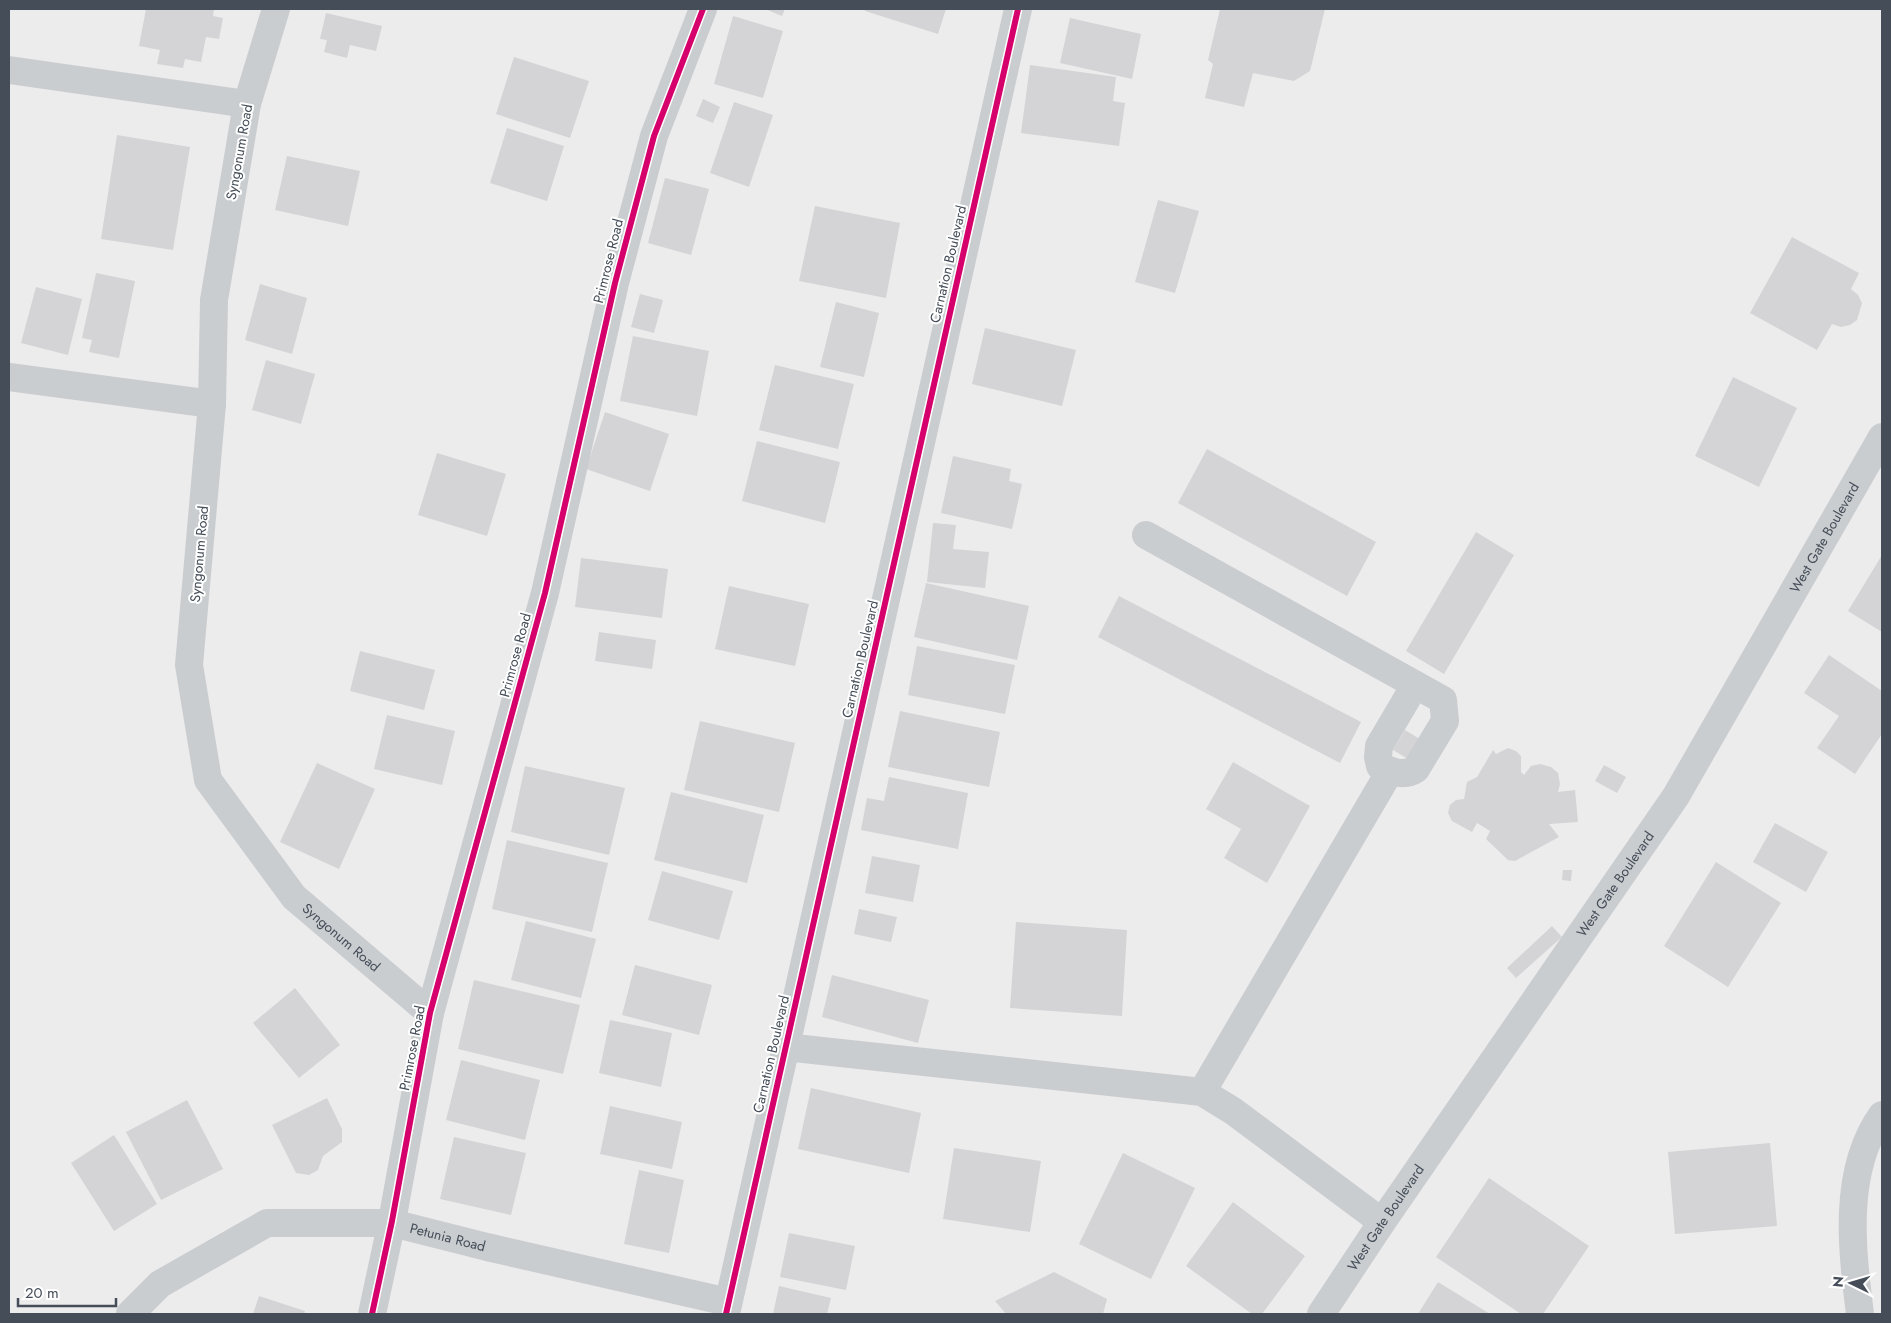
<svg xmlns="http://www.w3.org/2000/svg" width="1891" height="1323" font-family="Jost,sans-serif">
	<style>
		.building { fill: #d4d4d6 }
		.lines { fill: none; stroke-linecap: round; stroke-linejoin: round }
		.minor { stroke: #cacdd0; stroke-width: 28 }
		.cycleway-casing { stroke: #fff; stroke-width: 9 }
		.cycleway { stroke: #d6006c; stroke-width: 6 }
		.labels { text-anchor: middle; stroke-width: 4; stroke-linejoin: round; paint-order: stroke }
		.street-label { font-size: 14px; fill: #444d58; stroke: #fff }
	</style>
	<rect width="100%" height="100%" fill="#edecec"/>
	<path class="building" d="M146 9H214L213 16 223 18 219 39 206 37 201 62 185 59 183 68 157 64 160 50 139 46Z
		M765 9H785L782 16Z
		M865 9H946L938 34 865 11Z
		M1220 9H1325L1310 71 1294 81 1253 73 1244 107 1205 98 1213 64 1208 60Z
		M326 13 382 26 376 51 350 45 347 58 324 52 327 40 320 39Z
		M733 16 783 31 763 98 714 84Z
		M1070 18 1141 34 1132 79 1060 63Z
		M514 57 589 81 570 138 496 114Z
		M1030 65 1116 77 1113 101 1125 103 1119 146 1021 133Z
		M703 99 720 107 713 123 696 116Z
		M734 102 773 115 749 187 710 173Z
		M507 128 564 146 547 201 490 183Z
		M117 135 190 147 173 250 101 239Z
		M287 156 360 171 348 226 275 210Z
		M665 178 709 189 691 255 648 243Z
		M1158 200 1199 211 1175 293 1135 282Z
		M815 206 900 223 886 298 799 281Z
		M1792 237 1859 273 1851 289 1858 295 1862 303 1857 320 1850 325 1841 327 1832 324 1817 350 1750 313Z
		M96 273 135 281 119 358 89 352 92 340 82 338Z
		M260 284 307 298 292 354 245 340Z
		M36 287 82 299 68 355 21 343Z
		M640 294 663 300 654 333 631 327Z
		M836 302 879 313 864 377 820 367Z
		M985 328 1076 350 1062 406 972 384Z
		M633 336 709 351 697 416 620 401Z
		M266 360 315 374 301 424 252 410Z
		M775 365 854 384 838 449 759 430Z
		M1733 377 1797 408 1759 487 1695 456Z
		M605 412 669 434 650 491 586 469Z
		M757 441 840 462 825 523 742 501Z
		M1207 449 1376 542 1347 596 1178 503Z
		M437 453 506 474 487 536 418 515Z
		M953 456 1011 469 1009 481 1022 484 1012 529 941 513Z
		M933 523 956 525 953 549 989 552 985 588 927 582Z
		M1476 532 1514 555 1444 674 1406 651Z
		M1882 555V632L1848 611Z
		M581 558 668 569 662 618 575 607Z
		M926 583 1029 606 1017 660 914 637Z
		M729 586 809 604 795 666 715 649Z
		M1119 596 1361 722 1340 763 1098 637Z
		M599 632 656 640 652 669 595 661Z
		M917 646 1015 665 1005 714 908 695Z
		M360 651 435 670 424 710 350 691Z
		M1829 655 1882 691V734L1855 774 1817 748 1839 716 1804 693Z
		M900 711 1000 732 989 787 888 767Z
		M387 715 455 731 442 785 374 769Z
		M700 721 795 743 779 812 684 790Z
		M1405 730 1425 742 1413 762 1393 750Z
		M1508 748 1516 751 1521 756V772L1524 775 1531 766 1540 764 1551 767 1558 773 1560 784 1558 792 1575 790 1578 822 1549 824 1559 837 1515 861 1508 860 1486 839 1490 831 1477 823 1472 832 1452 821 1448 813 1450 805 1456 800 1464 799 1467 782 1477 777 1493 750 1496 754Z
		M1233 762 1310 806 1267 883 1224 858 1241 829 1206 809Z
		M317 763 375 789 339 869 280 842Z
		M1604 765 1626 777 1617 793 1595 781Z
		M525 766 625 788 609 855 511 832Z
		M889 777 968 793 958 849 861 830 867 798 884 801Z
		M671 792 764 815 747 883 654 860Z
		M1775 823 1828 852 1806 892 1753 862Z
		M507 840 608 863 592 932 492 909Z
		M872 856 920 865 913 902 865 893Z
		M1716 862 1781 903 1728 987 1664 946Z
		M1563 870H1572L1571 881 1562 880Z
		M662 871 733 891 719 940 648 920Z
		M859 909 897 917 891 942 854 934Z
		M526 921 596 939 581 998 511 980Z
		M1016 922 1127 930 1122 1016 1010 1008Z
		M1552 926 1562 937 1516 978 1507 968Z
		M635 965 712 985 699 1035 622 1015Z
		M832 975 929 1000 918 1043 822 1017Z
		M474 980 580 1005 563 1074 458 1049Z
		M295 988 340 1045 299 1078 253 1023Z
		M610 1020 672 1033 661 1087 599 1073Z
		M461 1060 540 1080 525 1140 446 1120Z
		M811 1088 921 1113 909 1173 798 1149Z
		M327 1098 342 1129V1142L323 1156 318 1170 309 1175 296 1173 272 1125Z
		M187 1100 223 1169 161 1200 126 1132Z
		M610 1106 682 1122 672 1169 600 1154Z
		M114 1135 157 1204 114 1231 71 1163Z
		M454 1137 526 1153 511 1215 440 1199Z
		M1770 1143 1777 1226 1675 1234 1668 1152Z
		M954 1148 1041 1161 1030 1232 943 1219Z
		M1123 1153 1195 1188 1151 1279 1079 1244Z
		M639 1170 684 1180 669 1253 624 1244Z
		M1489 1178 1589 1246 1543 1314H1521L1436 1257Z
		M1233 1202 1305 1256 1262 1314H1252L1186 1266Z
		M789 1233 855 1246 846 1290 780 1277Z
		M1054 1272 1107 1299 1103 1314H1006L995 1301Z
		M1438 1282 1490 1314H1418Z
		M779 1286 831 1298 827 1314H773Z
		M259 1296 305 1311 304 1314H253Z"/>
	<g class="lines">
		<g class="minor">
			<path id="s1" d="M276 9 247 104 214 300 212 404 189 665 208 780 294 897 430 1013"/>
			<path d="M9 70 247 104"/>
			<path d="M9 377 212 404"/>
			<path d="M1146 535 1443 700 1445 721 1416 769C1404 777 1392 772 1380 766L1378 757 1379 746 1415 685"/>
			<path d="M785 1047 1202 1092 1233 1111 1382 1222"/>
			<path d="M1202 1092 1390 771"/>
			<path id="s2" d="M130 1314 160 1284 267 1223H392L487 1247 728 1302"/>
			<path d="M372 1314 392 1221 430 1013 545 593 615 283 654 136 703 9"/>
			<path d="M726 1314 1018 9"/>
			<path id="s3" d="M1321 1314 1382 1222 1676 796 1882 437"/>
			<path d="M1860 1314C1852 1250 1842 1171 1882 1115"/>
		</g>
		<g class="cycleway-casing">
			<path id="cycleway" d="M372 1314 392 1221 430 1013 545 593 615 283 654 136 703 9
				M726 1314 1018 9"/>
		</g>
		<use href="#cycleway" class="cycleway"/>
	</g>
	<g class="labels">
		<g class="street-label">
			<text transform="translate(239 152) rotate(-80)" y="5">Syngonum Road</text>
			<text transform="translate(608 261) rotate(-76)" y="5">Primrose Road</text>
			<text transform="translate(948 264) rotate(-77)" y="5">Carnation Boulevard</text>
			<text dy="5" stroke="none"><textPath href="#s3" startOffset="926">West Gate Boulevard</textPath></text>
			<text transform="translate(199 554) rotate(-85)" y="5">Syngonum Road</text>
			<text transform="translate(515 655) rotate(-75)" y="5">Primrose Road</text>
			<text transform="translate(860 659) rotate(-77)" y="5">Carnation Boulevard</text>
			<text dy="5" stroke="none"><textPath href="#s3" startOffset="521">West Gate Boulevard</textPath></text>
			<text dy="5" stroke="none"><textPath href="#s1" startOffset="988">Syngonum Road</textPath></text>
			<text transform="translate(412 1048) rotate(-79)" y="5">Primrose Road</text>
			<text transform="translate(771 1054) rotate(-77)" y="5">Carnation Boulevard</text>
			<text dy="5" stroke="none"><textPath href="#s3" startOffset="116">West Gate Boulevard</textPath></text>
			<text dy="5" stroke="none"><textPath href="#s2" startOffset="348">Petunia Road</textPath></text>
		</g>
	</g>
	<rect width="1891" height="1323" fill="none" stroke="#444d58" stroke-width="20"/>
	<g transform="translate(1851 1283) rotate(275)" stroke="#ffffff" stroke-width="4" paint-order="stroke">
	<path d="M0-4L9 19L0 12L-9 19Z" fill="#444d58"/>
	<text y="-8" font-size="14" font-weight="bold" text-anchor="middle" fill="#444d58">N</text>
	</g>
	<path d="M18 1298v8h98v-8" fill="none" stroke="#444d58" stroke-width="2.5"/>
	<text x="25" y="1298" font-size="15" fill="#444d58" stroke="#ffffff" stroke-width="4" paint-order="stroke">20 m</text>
</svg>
